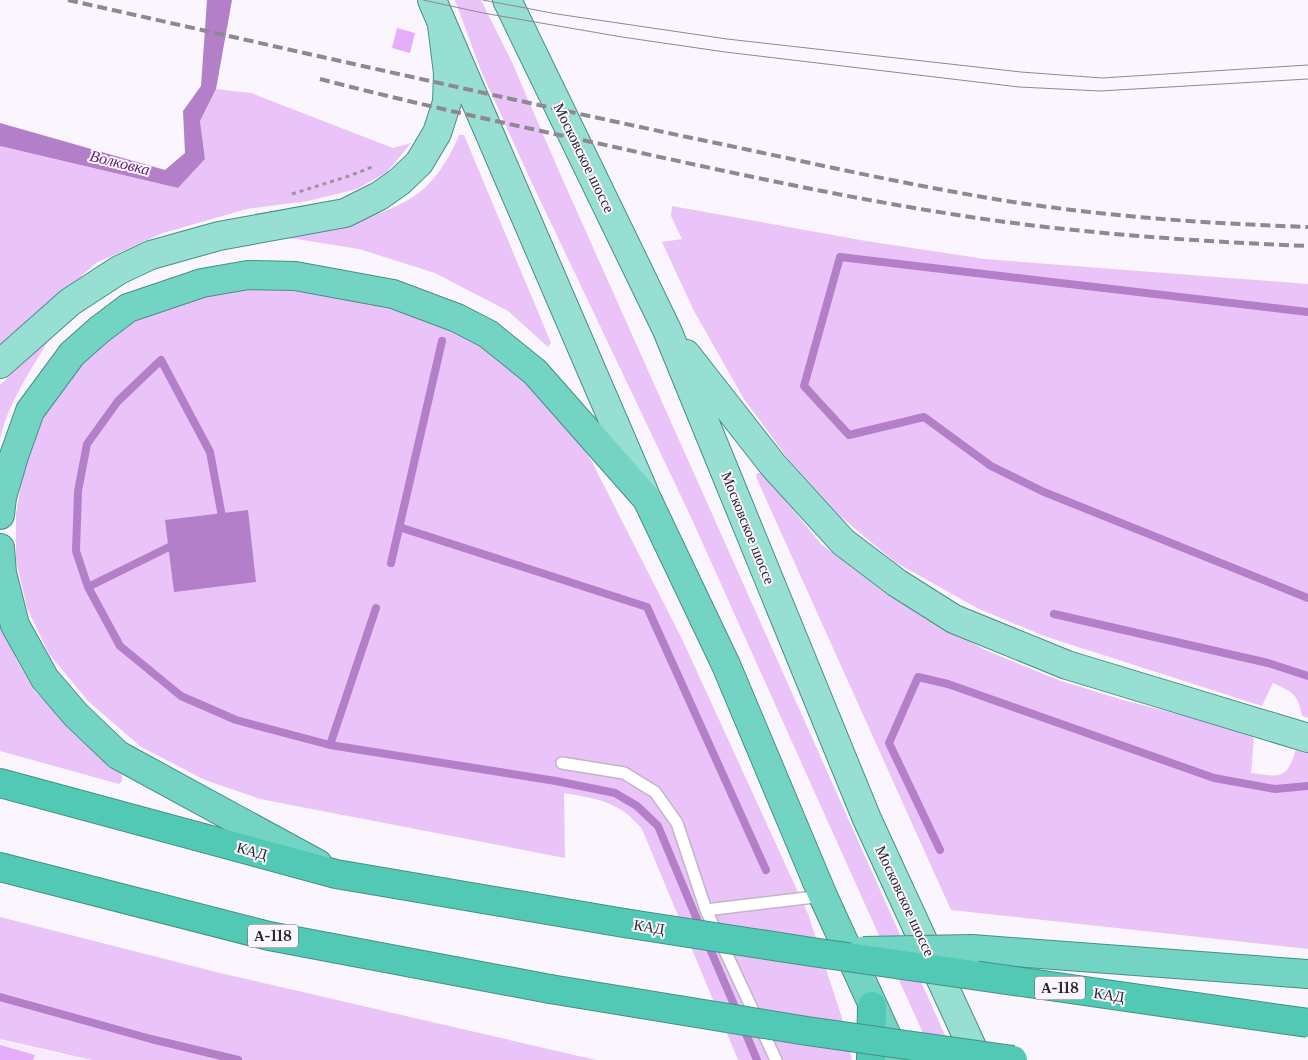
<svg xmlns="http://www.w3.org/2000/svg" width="1308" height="1060" font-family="'Libre Baskerville',serif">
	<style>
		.built { fill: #f8e9fe }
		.green { fill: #eac4f9 }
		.water { fill: #b47fc9 }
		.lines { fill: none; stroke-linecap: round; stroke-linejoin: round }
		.stream { stroke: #b47fc9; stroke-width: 8 }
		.building { fill: #e4aefb }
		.service-casing { stroke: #c1b4c7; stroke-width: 14 }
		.primary-casing { stroke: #449085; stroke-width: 30 }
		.trunk-casing { stroke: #449085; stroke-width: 30 }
		.motorway-casing { stroke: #449085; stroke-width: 30 }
		.path { stroke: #9b969e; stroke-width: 3; stroke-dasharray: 4 4; stroke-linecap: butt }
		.service { stroke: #fff; stroke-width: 11 }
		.primary { stroke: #97dfd2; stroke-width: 28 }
		.trunk { stroke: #74d4c3; stroke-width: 28 }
		.motorway { stroke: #52c9b4; stroke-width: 28 }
		.tram { stroke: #8e8890; stroke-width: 1 }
		.rail { stroke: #8e8890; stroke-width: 4; stroke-dasharray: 10 5; stroke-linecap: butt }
		.trunk-bridge-casing { stroke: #449085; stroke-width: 30; stroke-linecap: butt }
		.motorway-bridge-casing { stroke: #449085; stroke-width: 30; stroke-linecap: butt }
		.trunk-bridge { stroke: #74d4c3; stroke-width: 28 }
		.motorway-bridge { stroke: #52c9b4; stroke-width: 28 }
		.labels { text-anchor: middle; stroke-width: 4; stroke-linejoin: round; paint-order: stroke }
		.shield { fill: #fbf5fd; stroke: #69646c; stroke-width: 1 }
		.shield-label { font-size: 14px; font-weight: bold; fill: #2b262e }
		.street-label { font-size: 15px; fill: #2b262e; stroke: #fbf5fd }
		.water-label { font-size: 16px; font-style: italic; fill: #601e77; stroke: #fbf5fd }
	</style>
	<rect width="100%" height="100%" fill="#fbf5fd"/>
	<path class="built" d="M0 1039 45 1051 92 1060H0Z"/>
	<path class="green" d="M455 0H481L511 60 558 169 956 1060H935L689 513 531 181 481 71Z
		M216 89 251 93 393 148 411 143 387 172 357 189 308 201 247 209 163 233 96 263 0 348V146L178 188 205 159 200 121Z
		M459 135H464L551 343 548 347 508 311 435 273 359 249 297 239 268 237C314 229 366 224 408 200 432 187 449 160 459 135Z
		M672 206 866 241 985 259 1308 284V718L1302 716C1298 693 1292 692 1273 683L1262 706 1044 636 977 608 895 562 841 517 789 460 744 399 694 311 662 242 682 239 671 216Z
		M279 286 374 303 422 317 458 331 497 354 565 419 592 462 683 641 808 914 842 1018 852 1060H738L642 829C619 801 598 799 564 793L565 858 260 799 205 780 141 747 88 701 49 654 27 608 16 560V514L27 452 49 401 81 359 123 326 168 302 224 289Z
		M50 338C31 370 8 403 0 439V385Z
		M757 473H761L765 476 821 544 886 594 985 650 1061 681 1123 700 1220 725 1254 738 1251 773C1280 777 1288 780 1296 748L1308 752V949L951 910 756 477Z
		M0 618 17 661 35 692 72 729 122 775V781L119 784 0 751Z
		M0 917 220 973 596 1060H92L0 1039Z"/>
	<path class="water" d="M207 0H232L216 89 200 121 205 159 178 188 0 146V123L165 170 185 153 183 111 201 86Z
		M248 510 256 582 174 592 165 520Z"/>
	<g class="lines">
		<path class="stream" d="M1308 312 840 257 804 386 849 435 924 417 991 466 1044 492 1308 598
			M223 522 210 452 161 360 118 401 87 444 78 491 76 551 88 587 120 646 181 696 236 720 330 745 556 781 615 793 637 806 658 826 701 929
			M399 527 647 607 766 870
			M391 563 442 341
			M88 587 169 547 178 546
			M1054 614 1268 663 1308 676
			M330 745 376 608
			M940 850 889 743 918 677 948 684 1214 778 1275 789 1308 786
			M707 942 738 1014
			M0 997 151 1039 238 1060
			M743 1027 757 1060"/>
	</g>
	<path class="building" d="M397 28 415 33 410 53 392 48Z
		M0 1045 35 1055 33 1060H0Z"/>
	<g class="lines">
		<g class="service-casing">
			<path id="service" d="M562 763 624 773 655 792 677 823 706 910 776 1060
				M706 910 823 896"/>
		</g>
		<g class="primary-casing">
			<path id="primary" d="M432 0 644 492
				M507 0 667 330 867 819 978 1060
				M686 354 773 465 843 542 897 583 954 619 1067 665 1308 738
				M0 364 70 302 119 270 151 255 219 236 345 213 379 196 399 182 419 163 437 133 447 102 448 73 442 25"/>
		</g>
		<g class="trunk-casing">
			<path id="trunk" d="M0 515 2 497 14 456 30 411 72 354 99 330 128 308 202 283 248 275 295 276 393 294 457 318 488 334 535 372 647 499 726 665 823 896 898 1060
				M0 548 2 573 15 625 45 679 76 715 118 755 318 864
				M972 949 1308 974"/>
		</g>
		<g class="motorway-casing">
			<path id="motorway" d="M0 783 336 874 624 923
				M0 867 269 936 550 989
				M871 1060 872 1006"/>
		</g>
		<path class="path" d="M292 194 349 176 372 167"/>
		<use href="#service" class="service"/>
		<use href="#primary" class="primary"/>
		<use href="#trunk" class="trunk"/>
		<use href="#motorway" class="motorway"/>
		<path class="tram" d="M423 0 483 13 622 37 725 52 1019 87 1100 91 1308 79
			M483 0 557 14 727 39 1021 72 1102 78 1308 65"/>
		<path class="rail" d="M68 0C274 46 480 93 687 137 776 155 865 176 955 192 1071 214 1190 223 1308 227
			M320 79C416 104 513 125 610 146 723 171 837 196 951 214 1070 233 1189 241 1308 246"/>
		<g class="trunk-bridge-casing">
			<path id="trunk-bridge" d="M863 951 972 949"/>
		</g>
		<g class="motorway-bridge-casing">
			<path id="motorway-bridge" d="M624 923 812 952 1308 1023
				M550 989 807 1031 1013 1060"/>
		</g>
		<use href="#trunk-bridge" class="trunk-bridge"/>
		<use href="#motorway-bridge" class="motorway-bridge"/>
	</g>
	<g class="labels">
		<g class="shield">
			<rect x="248" y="924.5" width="50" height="23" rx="4"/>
			<rect x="1035" y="976.5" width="50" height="23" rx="4"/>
		</g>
		<g class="shield-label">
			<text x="273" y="941">А-118</text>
			<text x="1060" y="993">А-118</text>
		</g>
		<g class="street-label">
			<text transform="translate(584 158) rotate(64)" y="5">Московское шоссе</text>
			<text transform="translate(748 528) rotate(68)" y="5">Московское шоссе</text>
			<text transform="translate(252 851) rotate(15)" y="5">КАД</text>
			<text transform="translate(905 901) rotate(65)" y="5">Московское шоссе</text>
			<text transform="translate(649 927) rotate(9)" y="5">КАД</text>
			<text transform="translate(1109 995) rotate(8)" y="5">КАД</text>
		</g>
		<g class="water-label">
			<text transform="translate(120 162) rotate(14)" y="6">Волковка</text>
		</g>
	</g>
</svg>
